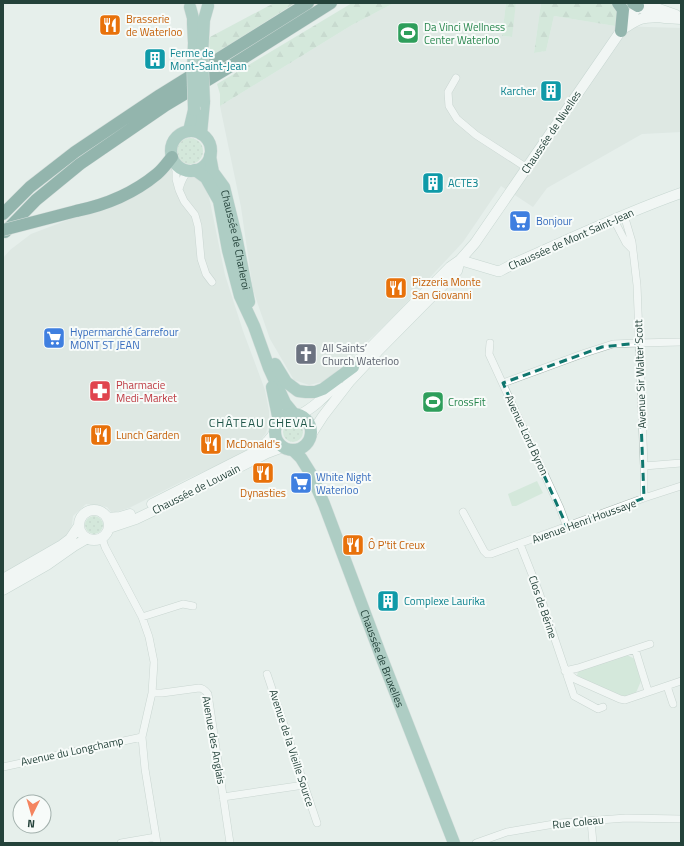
<svg xmlns="http://www.w3.org/2000/svg" width="684" height="846" font-family="'Titillium Web',sans-serif">
	<style>
		.built { fill: #d4dfda }
		.grass { fill: url(#grass-dots) }
		.forest { fill: url(#forest-firs) }
		.park { fill: #bfe0c8 }
		.lines { fill: none; stroke-linecap: round; stroke-linejoin: round }
		.street-casing { stroke: #a8b8b2; stroke-width: 8 }
		.secondary-casing { stroke: #a4bbb3; stroke-width: 11 }
		.primary-casing { stroke: #c2cac8; stroke-width: 13 }
		.highway-casing { stroke: #c2cac8; stroke-width: 13 }
		.street { stroke: #fff; stroke-width: 7 }
		.secondary { stroke: #fff; stroke-width: 10 }
		.primary { stroke: #6aa596; stroke-width: 12 }
		.highway { stroke: #2f6f62; stroke-width: 12 }
		.primary-bridge-casing { stroke: #c2cac8; stroke-width: 13; stroke-linecap: butt }
		.highway-bridge-casing { stroke: #c2cac8; stroke-width: 13; stroke-linecap: butt }
		.primary-bridge { stroke: #6aa596; stroke-width: 12 }
		.highway-bridge { stroke: #2f6f62; stroke-width: 12 }
		.marked { fill: none; stroke: #0f766e; stroke-width: 3; stroke-dasharray: 8 5; stroke-linejoin: round }
		.labels { text-anchor: middle; stroke-width: 4; stroke-linejoin: round; paint-order: stroke }
		.food-label { font-size: 11px; fill: #c56008; stroke: #f7fbf9; text-anchor: start }
		.leisure-label { font-size: 11px; fill: #27864d; stroke: #f7fbf9; text-anchor: start }
		.culture-label { font-size: 11px; fill: #0d838f; stroke: #f7fbf9; text-anchor: start }
		.street-label { font-size: 11px; fill: #24423a; stroke: #f7fbf9 }
		.shop-label { font-size: 11px; fill: #366cbe; stroke: #f7fbf9; text-anchor: start }
		.worship-label { font-size: 11px; fill: #5b616d; stroke: #f7fbf9; text-anchor: start }
		.health-label { font-size: 11px; fill: #be3a42; stroke: #f7fbf9; text-anchor: start }
		.neighbourhood-label { font-size: 12px; letter-spacing: 1px; fill: #1f5548; stroke: #f7fbf9 }
	</style>
	<defs>
		<pattern id="grass-dots" width="8" height="8" patternUnits="userSpaceOnUse"><rect width="8" height="8" fill="#bfe0c8"/><path d="M2 2h.1M6 6h.1" fill="none" stroke="#a4c1ad" stroke-width="1.8" stroke-linecap="round"/></pattern>
		<pattern id="forest-firs" width="22" height="20" patternUnits="userSpaceOnUse"><rect width="22" height="20" fill="#bfe0c8"/><path d="M5 1l3.5 6h-7zM16 11l3.5 6h-7z" fill="#a4c1ad"/></pattern>
	</defs>
	<rect width="100%" height="100%" fill="#e6efeb"/>
	<path class="built" d="M394 3H506L502 36 511 37 516 3H541L534 53 546 51 554 16 615 26 681 28V132L642 134 547 188 533 207 501 186 463 242 395 315 326 381 309 385 294 380 270 339 253 290 241 207 220 106 352 25Z
		M169 166 201 178 209 197 225 275 243 331 265 390 269 411V422L266 433 256 446 240 455 185 480 129 508 112 513 107 507 86 504 73 516 71 531 61 542 3 575V258L10 250 31 234 141 192Z"/>
	<path class="grass" d="M177 151a13 13 0 1 1 26 0a13 13 0 1 1-26 0Z
		M283 432a10 10 0 1 1 20 0a10 10 0 1 1-20 0Z
		M85 525a9 9 0 1 1 18 0a9 9 0 1 1-18 0Z"/>
	<path class="forest" d="M274 3H295L212 56 208 42 210 37Z
		M352 3H394L352 25 220 106V94L217 84Z
		M506 3H516L512 37 502 36Z
		M541 3H612L619 16 615 26 554 16 546 51 534 53Z"/>
	<path class="park" d="M537 481 543 493 516 506H512L508 494Z
		M625 654 635 659 641 681 635 695 621 698 577 676 578 671Z"/>
	<g class="lines">
		<g class="street-casing">
			<path id="street" d="M456 78 448 92 449 106 457 119 476 135 527 168
				M174 162 176 171V179L179 190 184 201 195 215 198 226 201 259 206 274 212 282
				M179 189C181 182 183 176 189 170
				M624 215 632 242 637 285 644 466V498
				M614 220 626 243 632 249
				M490 343 489 354 560 508 567 527
				M503 383 585 353 613 344 638 343 681 342
				M644 466 681 463
				M463 512 484 551 487 554H491L644 498 681 486
				M102 538 105 547 142 617 149 637 154 662 152 693 142 737 145 769 157 843
				M520 544 539 592 574 696 598 709 603 707
				M142 617 183 604 193 606
				M635 649 648 691
				M565 671 575 679 620 699 625 700 681 681
				M565 671 578 668 650 644
				M267 674 317 823
				M667 686 673 704
				M152 693H162L199 688C203 688 205 690 208 694L230 843
				M3 767 142 737
				M223 797 304 785
				M591 821 593 843
				M121 843 156 837
				M476 843 507 832 560 823 626 818 681 819"/>
		</g>
		<g class="secondary-casing">
			<path id="secondary" d="M649 3 659 9 676 15
				M638 6 658 17 665 18 681 19
				M626 27C640 18 641 18 658 17
				M460 260 497 271H500L515 263C570 239 624 213 681 193
				M348 372 372 346 450 267 460 260 475 243 640 3
				M299 415C314 408 326 395 337 384
				M312 433 323 416 350 381 378 351 457 271 460 260
				M152 504 255 452C264 446 269 441 275 432
				M79 525a15 15 0 1 1 30 0a15 15 0 1 1-30 0Z
				M107 518 120 517 130 514
				M109 528 136 519 157 509 267 453 283 447
				M3 579 62 545 70 539 78 527
				M3 590 47 565 74 546 86 539"/>
		</g>
		<g class="primary-casing">
			<g id="primary">
				<path d="M190 7 193 18V24L194 43 193 70"/>
				<path d="M202 56 204 20 208 6"/>
				<path d="M189 131 194 110"/>
				<circle cx="191" cy="151" r="20"/>
				<path d="M201 134 204 102"/>
				<path id="s1" d="M210 156 213 172 224 187 236 236 249 302"/>
				<path d="M195 170 206 178 219 201 228 250 240 296 254 326 269 368 285 403 294 414"/>
				<path d="M275 364 286 382 298 391 306 392H315L323 389 353 367"/>
				<path d="M272 387 279 421"/>
				<circle cx="293" cy="432" r="18"/>
				<path id="s2" d="M293 450 301 458 311 474 324 504 381 656 454 843"/>
			</g>
		</g>
		<g class="highway-casing">
			<path id="highway" d="M618 3 623 10 621 31
				M633 3 638 6
				M76 211C106 205 134 193 157 174 163 169 167 163 172 157
				M3 214 30 187 75 152 160 95 308 3
				M5 232 36 200 80 164 166 105 226 69 331 3"/>
		</g>
		<use href="#street" class="street"/>
		<use href="#secondary" class="secondary"/>
		<use href="#primary" class="primary"/>
		<use href="#highway" class="highway"/>
		<g class="primary-bridge-casing">
			<path id="primary-bridge" d="M202 56 204 102
				M193 70 194 110"/>
		</g>
		<g class="highway-bridge-casing">
			<path id="highway-bridge" d="M3 230 76 211"/>
		</g>
		<use href="#primary-bridge" class="primary-bridge"/>
		<use href="#highway-bridge" class="highway-bridge"/>
	</g>
	<path d="M0 0H684V846H0ZM638 343 644 498 567 527 503 383 602 347Z" fill="#e6efeb" fill-opacity=".55" fill-rule="evenodd"/>
	<path class="marked" d="M638 343 644 498 567 527 503 383 602 347Z"/>
	<defs>
		<g id="restaurant-square" transform="scale(1.15)"><rect x="-9" y="-9" width="18" height="18" rx="4" fill="#e8710a" stroke="#f7fbf9"/><path d="M-5-6h1v4h1v-4h1v4h1v-4h1v5L-1.5 .5V6h-2V.5L-5-1ZM5-6V6H3V1.5H1.5Q1.5-4 5-6Z" fill="#fff"/></g>
		<g id="stadium-square" transform="scale(1.15)"><rect x="-9" y="-9" width="18" height="18" rx="4" fill="#2e9e5b" stroke="#f7fbf9"/><path d="M0-5a6.5 5 0 1 0 0 10a6.5 5 0 1 0 0-10ZM-3.5-1.8h7v3.6h-7Z" fill="#fff"/></g>
		<g id="building-square" transform="scale(1.15)"><rect x="-9" y="-9" width="18" height="18" rx="4" fill="#0f9aa8" stroke="#f7fbf9"/><path d="M-4-6H4V6H1V3H-1V6H-4ZM-2.5-4.3h1.7v1.8h-1.7ZM.8-4.3h1.7v1.8H.8ZM-2.5-1h1.7V.8h-1.7ZM.8-1h1.7V.8H.8Z" fill="#fff"/></g>
		<g id="supermarket-square" transform="scale(1.15)"><rect x="-9" y="-9" width="18" height="18" rx="4" fill="#3f7fe0" stroke="#f7fbf9"/><path d="M-6-5.5h2.5l.6 2H6L4.5 2H-2.5L-4.4-4H-6ZM-1.5 3.2a1.3 1.3 0 1 0 .1 0ZM3 3.2a1.3 1.3 0 1 0 .1 0Z" fill="#fff"/></g>
		<g id="church-square" transform="scale(1.15)"><rect x="-9" y="-9" width="18" height="18" rx="4" fill="#6b7280" stroke="#f7fbf9"/><path d="M-1.2-6h2.4v3.5h3.3v2.4h-3.3V6h-2.4V-.1h-3.3v-2.4h3.3Z" fill="#fff"/></g>
		<g id="pharmacy-square" transform="scale(1.15)"><rect x="-9" y="-9" width="18" height="18" rx="4" fill="#e0444e" stroke="#f7fbf9"/><path d="M-2-6h4v4h4v4h-4v4h-4v-4h-4v-4h4Z" fill="#fff"/></g>
	</defs>
	<g fill-rule="evenodd">
		<use href="#restaurant-square" x="110" y="25"/>
		<use href="#stadium-square" x="408" y="33"/>
		<use href="#building-square" x="155" y="59"/>
		<use href="#building-square" x="551" y="91"/>
		<use href="#building-square" x="433" y="183"/>
		<use href="#supermarket-square" x="520" y="221"/>
		<use href="#restaurant-square" x="396" y="288"/>
		<use href="#supermarket-square" x="54" y="338"/>
		<use href="#church-square" x="306" y="354"/>
		<use href="#pharmacy-square" x="100" y="391"/>
		<use href="#stadium-square" x="433" y="402"/>
		<use href="#restaurant-square" x="101" y="435"/>
		<use href="#restaurant-square" x="211" y="444"/>
		<use href="#restaurant-square" x="263" y="473"/>
		<use href="#supermarket-square" x="301" y="483"/>
		<use href="#restaurant-square" x="353" y="545"/>
		<use href="#building-square" x="388" y="601"/>
	</g>
	<g class="labels">
		<g class="food-label">
			<text x="126" y="23">Brasserie<tspan x="126" dy="13">de Waterloo</tspan></text>
			<text x="412" y="286">Pizzeria Monte<tspan x="412" dy="13">San Giovanni</tspan></text>
			<text x="116" y="439">Lunch Garden</text>
			<text x="226" y="448">McDonald's</text>
			<text x="263" y="497" text-anchor="middle">Dynasties</text>
			<text x="368" y="549">Ô P'tit Creux</text>
		</g>
		<g class="leisure-label">
			<text x="424" y="31">Da Vinci Wellness<tspan x="424" dy="13">Center Waterloo</tspan></text>
			<text x="448" y="406">CrossFit</text>
		</g>
		<g class="culture-label">
			<text x="170" y="57">Ferme de<tspan x="170" dy="13">Mont-Saint-Jean</tspan></text>
			<text x="536" y="95" text-anchor="end">Karcher</text>
			<text x="448" y="187">ACTE3</text>
			<text x="404" y="605">Complexe Laurika</text>
		</g>
		<g class="street-label">
			<text transform="translate(551 132) rotate(-56)" y="4">Chaussée de Nivelles</text>
			<text transform="translate(571 239) rotate(-24)" y="4">Chaussée de Mont Saint-Jean</text>
			<text dy="4" stroke="none"><textPath href="#s1" startOffset="89">Chaussée de Charleroi</textPath></text>
			<text transform="translate(640 374) rotate(-92)" y="4">Avenue Sir Walter Scott</text>
			<text transform="translate(527 435) rotate(65)" y="4">Avenue Lord Byron</text>
			<text transform="translate(196 489) rotate(-27)" y="4">Chaussée de Louvain</text>
			<text transform="translate(584 521) rotate(-20)" y="4">Avenue Henri Houssaye</text>
			<text transform="translate(543 607) rotate(71)" y="4">Clos de Bérine</text>
			<text dy="4" stroke="none"><textPath href="#s2" startOffset="228">Chaussée de Bruxelles</textPath></text>
			<text transform="translate(214 740) rotate(80)" y="4">Avenue des Anglais</text>
			<text transform="translate(292 748) rotate(72)" y="4">Avenue de la Vieille Source</text>
			<text transform="translate(72 751) rotate(-12)" y="4">Avenue du Longchamp</text>
			<text transform="translate(578 822) rotate(-6)" y="4">Rue Coleau</text>
		</g>
		<g class="shop-label">
			<text x="536" y="225">Bonjour</text>
			<text x="70" y="336">Hypermarché Carrefour<tspan x="70" dy="13">MONT ST JEAN</tspan></text>
			<text x="316" y="481">White Night<tspan x="316" dy="13">Waterloo</tspan></text>
		</g>
		<g class="worship-label">
			<text x="322" y="352">All Saints’<tspan x="322" dy="13">Church Waterloo</tspan></text>
		</g>
		<g class="health-label">
			<text x="116" y="389">Pharmacie<tspan x="116" dy="13">Medi-Market</tspan></text>
		</g>
		<g class="neighbourhood-label">
			<text x="262" y="427">CHÂTEAU CHEVAL</text>
		</g>
	</g>
	<rect width="684" height="846" fill="none" stroke="#24423a" stroke-width="8"/>
	<g transform="translate(32 814) rotate(185)"><circle r="19" fill="#f7fbf9" stroke="#a3b1ad"/>
	<path d="M0-3L7 15L0 10L-7 15Z" fill="#f4845f"/>
	<text y="-6" font-size="11" font-weight="bold" text-anchor="middle" fill="#24423a">N</text>
	</g>
</svg>
